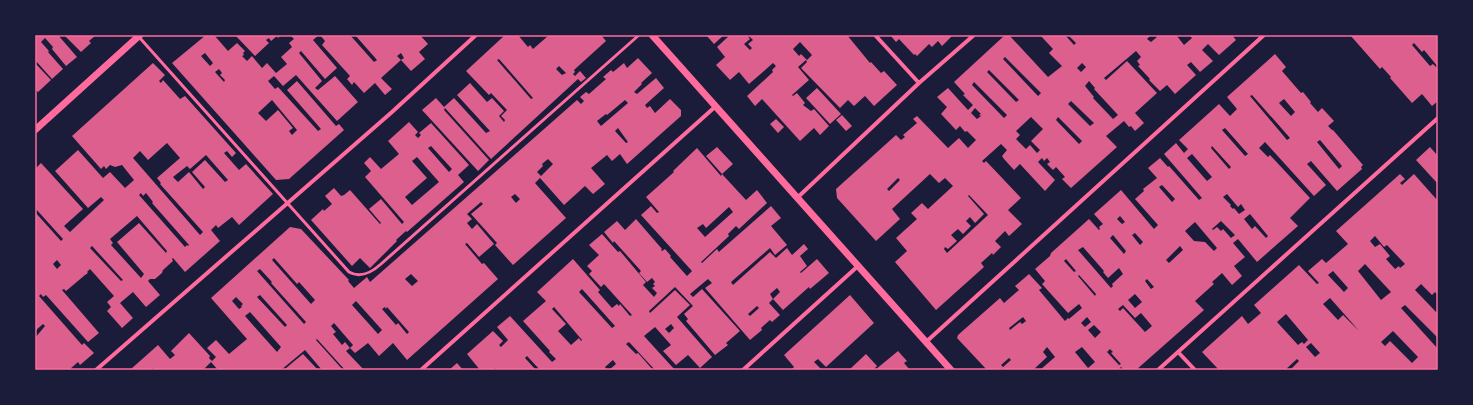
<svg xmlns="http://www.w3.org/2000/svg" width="1473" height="405" font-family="Quicksand,sans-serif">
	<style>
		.building { fill: #dd5f8e; fill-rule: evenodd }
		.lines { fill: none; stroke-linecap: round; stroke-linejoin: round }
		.service { stroke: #ff6b9d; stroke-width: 3 }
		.minor { stroke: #ff6b9d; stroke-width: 4 }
		.tertiary { stroke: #ff6b9d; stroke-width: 7 }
		.neatline { fill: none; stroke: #ff6b9d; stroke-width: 1.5 }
	</style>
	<rect width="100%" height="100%" fill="#1b1b3a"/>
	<path class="building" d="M35 35H58L77 57 66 66 52 49 53 47 45 38 41 42 49 51 48 52 63 69 52 79 35 60Z
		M64 35H96L89 41 91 43 81 52Z
		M206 35H214L228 51 237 43 245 51 243 53 244 55 242 56 247 61 252 56 262 68 267 63 276 73 287 64 281 57 292 47 289 43 294 39 290 35H319L313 40 337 68 325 79 301 51 299 53 322 81 315 88 318 90 335 76 358 102 337 121 296 75 283 86 274 76 268 81 275 89 278 87 318 131 321 129 287 90 297 81 336 126 339 124 344 130 289 179 276 180 172 63ZM205 53 213 63 210 66 201 56ZM219 69 222 73 220 75 225 80 224 82 215 72ZM272 100 297 130 292 135 289 131 293 128 278 110 266 121 258 113Z
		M235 35H281L278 38 277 36 271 41 269 38 266 40 269 43 255 56Z
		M320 35H350L374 62 377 60 355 35H420L428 44 419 52 425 59 411 71 401 60 404 58 401 53 397 56 401 60 381 78 392 89 385 95 375 83 364 93 354 82 352 85 347 79 350 76 322 45 325 41Z
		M505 35H518L528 47 530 45 533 49 548 36 547 35H572L574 36 575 35H601L606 41 574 70 575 72 573 74 575 76 580 71 586 78 581 82 578 79 491 159 445 108 444 110 489 160 478 171 422 110 436 98 444 107 454 98 486 133 490 131 457 95 470 83 487 102 492 98 504 111 499 116 504 122 505 120 501 116 507 110 491 93 489 95 466 71ZM499 59 533 98 531 99 497 60ZM559 66 566 73 562 75 556 69Z
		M706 35H724L714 44Z
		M730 35H747L750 39 744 44 750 50 752 48 748 44 753 40 748 35H847L870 63 871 62 881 73 884 71 897 85 874 106 865 96 854 106 848 100 840 108 801 68 807 62 806 60 798 67 809 80 792 95 793 96 797 93 805 103 803 105 811 111 814 109 829 126 820 135 814 128 800 141 762 99 755 106 747 96 773 72 772 70 776 66 773 63 749 84 739 72 730 80 716 65 725 57 717 47ZM800 42 812 55 807 60 801 54 799 56 793 49Z
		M890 35H953L942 46 938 41 932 47 929 44 917 56 915 54 914 55 899 39 896 42Z
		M1005 35H1009L1048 77 1062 66 1049 53 1053 49 1040 35H1065L1074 45 1076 43 1068 35H1151L1147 39 1151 42 1157 37 1155 35H1178L1177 36 1184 45 1192 38 1189 35H1232L1236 40 1219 55 1208 44 1202 50 1213 61 1200 72 1191 62 1187 65 1196 75 1175 94 1167 85 1160 91 1149 80 1150 79 1138 66 1140 65 1137 61 1141 57 1136 51 1104 78 1106 80 1127 61 1157 93 1135 113 1144 123 1135 131 1131 126 1129 127 1124 121 1106 136 1117 147 1071 188 1062 179 1065 177 1056 167 1053 170 1047 164 1050 162 1047 158 1044 161 1042 158 1038 162 1055 180 1045 191 1020 164 1014 170 1004 159 1002 156 1007 150 1001 144 982 161 984 163 986 161 1021 198 1008 210 1022 224 1009 236 1005 231 995 241 1001 247 993 255 992 253 981 263 984 267 936 310 895 262 907 251 896 238 917 219 911 213 922 203 928 209 953 186 945 178 939 183 930 174 892 209 900 219 876 241 837 198 836 189 896 135 901 140 905 137 903 135 917 123 913 119 917 116 948 148 959 138 968 148 976 140 967 131 965 132 960 126 956 130 941 114 947 107 937 97 948 88 968 110 973 105 963 95 965 94 954 82ZM1005 57 1041 93 1038 96 1003 59ZM1082 63 1086 67 1081 72 1077 68ZM989 70 1019 100 1016 102 987 72ZM1089 81 1095 88 1094 89 1118 115 1113 119 1093 98 1094 97 1085 86ZM974 82 1007 115 1004 118 972 85ZM1071 101 1094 123 1090 126 1068 104ZM975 108 981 114 979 115 981 116 977 119 971 113ZM1031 117 1043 129 1031 141 1040 150 1037 153 1030 145 1026 149 1016 139 1020 135 1016 131ZM1058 117 1082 141 1079 144 1056 120ZM898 178 900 180 889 191 887 189ZM969 195 988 215 947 253 944 249 945 247 948 249 957 241 951 235 958 229 963 234 971 226 966 221 970 217 975 223 984 214 968 196Z
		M1350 35H1438V67L1424 50 1422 52 1414 43 1412 45 1430 66 1433 64 1438 69V101L1432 106 1422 94 1412 103 1390 78 1391 77 1382 67 1380 69Z
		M1275 54 1286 67 1282 71 1301 93 1303 92 1311 102 1310 103 1318 112 1322 108 1334 121 1328 126 1332 130H1333L1363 165 1361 167 1362 169 1337 191 1311 161 1307 164 1326 185 1314 196 1265 142 1259 148 1268 157 1270 155 1310 198 1290 218 1298 226 1257 262 1238 239 1233 243 1245 257 1234 266 1242 276 1232 285 1222 273 1212 282 1214 284 1195 301 1204 310 1136 370H1124L1121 367 1118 370H1040L1055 357 1047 347 1043 352 1047 357 1033 370H1004L1002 368 1000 370H987L957 338 958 335 1000 298 1004 303 1019 290 1015 286 1029 274 1042 288 1039 290 1065 321 1068 318 1069 319 1082 308 1079 304 1068 313 1042 284 1045 281 1035 269 1050 256 1051 253 1089 219 1099 230 1100 229 1099 227 1103 224 1094 214 1121 190 1154 229 1158 225 1135 199 1144 191 1143 189 1157 178 1148 168 1160 158 1168 167 1169 166 1199 200 1202 198 1164 154 1176 143 1184 153 1188 149 1179 140 1219 104 1230 116 1237 109 1227 97ZM1252 95 1290 138 1287 140 1250 96ZM1284 99 1295 112 1291 116 1279 103ZM1225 128 1248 154 1245 156 1222 130ZM1320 140 1342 166 1339 169 1317 142ZM1212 146 1231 167 1229 169 1211 148ZM1192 154 1212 177 1207 181 1187 158ZM1162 185 1175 199 1172 202 1159 187ZM1227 194 1238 207 1241 204 1245 210 1239 214 1234 208 1233 209 1230 206 1231 205 1223 197ZM1250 214 1268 236 1266 238 1255 226 1252 229 1244 219ZM1120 216 1125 222 1122 224 1117 219ZM1221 221 1235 235 1231 238 1223 229 1221 231 1217 227 1213 230 1212 229ZM1195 222 1217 248 1214 251 1205 242 1194 241 1185 231ZM1135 233 1143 242 1140 245 1132 235ZM1113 235 1126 251 1124 254 1110 238ZM1180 246 1183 250 1169 263 1166 260ZM1083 247 1104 271 1103 272 1108 278 1119 268 1123 274 1112 284 1113 286 1111 288 1078 250ZM1066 259 1076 271 1074 272 1064 261ZM1079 275 1096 294 1095 296 1078 276ZM1147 279 1154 287 1151 289 1145 281ZM1135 294 1142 302 1135 308 1128 300ZM1123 305 1135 318 1141 313 1152 326 1145 332 1123 308 1120 311 1118 309ZM1023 317 1026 321 1022 324 1020 322 1010 330 1009 328ZM1087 317 1091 322 1085 327 1081 323ZM1094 325 1101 332 1095 338 1088 330ZM1082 347 1095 362 1088 368 1075 352ZM1110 349 1113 352 1111 353 1121 364 1119 365 1107 352ZM1009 358 1011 360 1003 367 1001 365Z
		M638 58 652 73 641 83 642 84 634 92 637 94 656 78 664 88 645 105 647 108 650 106 655 113 670 99 681 110V116L627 164 620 154 612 161 607 155 591 168 605 184 593 194 585 186 564 205 540 178 535 183 566 218 513 265 495 245 497 243 471 214 483 204 481 202 467 214 472 219 467 223 472 229 477 224 494 244 479 257 467 243 465 244 482 264 484 263 498 279 407 360 393 343 379 356 368 343 355 353 350 348 353 345 334 323 331 326 336 332 333 334 342 345 345 342 350 348 346 351 364 370H345L317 339 316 340 343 370H322L305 350 281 370H218L211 362 203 370H161L160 369 155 370 153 368 151 370H132L131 369 158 345 170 359 175 355 171 351 189 333 210 356 209 358 212 361 216 357 207 348 216 340 229 354 247 339 211 298 290 227 301 229 349 280 348 281 354 288 367 277 370 282 577 100 581 104 584 101 580 97 586 92 589 94 606 79 603 77 611 70 613 72 624 63 627 68ZM625 100 628 103 601 126 597 121 606 114 607 115ZM618 128 628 142 626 143 615 131ZM548 159 553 164 541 176 537 172 543 166 542 164ZM515 194 520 199 516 203 511 197ZM274 258 297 284 299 282 315 300 311 304 272 260ZM260 269 272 282 271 283 306 322 304 324 257 271ZM411 274 418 281 412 286 405 279ZM260 295 287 325 285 327 257 297ZM236 297 243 304 241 306 242 307 239 309 232 301ZM356 301 382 330 378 334 352 305ZM385 307 386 309 387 307 409 332 407 334 398 323 396 325 382 309ZM250 312 281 347 277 352 245 316Z
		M35 63 51 80 38 92 35 89Z
		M153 63 165 75 159 81 161 83 163 80 180 99 185 96 236 153 232 157 227 151 224 153 239 170 246 164 273 194 239 225 232 217 218 228 216 225 211 230 220 241 185 272 173 258 172 259 173 261 163 270 162 273 155 279H150L148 281 160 295 146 307 133 292 120 303 133 318 122 328 107 311 111 307 107 302 114 296 90 269 87 272 88 273 85 275 66 291 64 289 62 290 99 333 88 342 46 295 43 297 41 294 39 296 82 345 84 343 94 353 80 365 78 362 69 370H35V338L45 326 43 324 35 331V212L61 241 63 239 35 208V169L41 163 83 209 64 226 70 232 104 200 101 197 88 208 55 171 78 150 103 178 110 172 125 188 134 180 122 165 115 167 110 165 106 169 104 166 101 169 72 136ZM167 143 180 158 157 178 161 183 160 184 203 232 200 235 133 158 140 151 148 160ZM206 155 228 180 225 182 205 160 192 172 205 187 203 189 189 172 178 182 173 177 187 166 190 169ZM141 193 143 196 146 193 153 202 152 203 189 245 188 246 187 245 185 247 139 195ZM137 216 167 251 166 253 139 223 117 242 144 274 141 278 111 245 113 243 110 239ZM92 246 123 280 121 281 90 248ZM57 260 61 265 57 269 53 264Z
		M817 88 841 114 830 124 806 98Z
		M842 115 852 126 846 131 836 120Z
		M776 119 784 127 778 133 770 124Z
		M409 122 418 132 415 135 418 138 421 135 419 133 431 123 469 165 458 175 464 182 407 232 406 231 396 240 397 241 370 268 360 258 352 266 311 220 323 209 324 211 332 204 325 196 334 188 341 196 344 195 350 190 380 224 381 223 369 209 381 199 402 224 404 222 365 177 371 171 364 163 370 157 381 169 399 154 388 141ZM431 146 452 169 449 172 428 148ZM417 157 439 182 412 205 405 197 427 178 412 161Z
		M717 147 733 164 722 174 706 156Z
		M1430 147 1438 156V184L1416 160Z
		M697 148 721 176 722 174 746 200 757 190 767 203 739 229 736 226 728 234 729 236 701 262 702 263 717 249 719 252 721 250 771 206 781 218 771 226 787 245 775 255 770 248 731 282 733 285 770 252 776 258 787 248 792 255 804 244 808 249 800 256 807 266 800 272 801 273 817 259 829 273 810 289 809 287 783 310 773 299 780 292 777 288 770 294 773 299 769 303 780 315 772 322 770 320 761 328 762 330 750 340 705 288 712 283 708 279 690 294 693 297 702 289 740 331 726 343 728 345 715 355 686 321 688 319 684 314 693 306 675 287 649 311 650 313 675 290 690 305 677 317 712 357 700 368 688 355 676 365 663 351 671 345 655 327 644 336 675 370H655L629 342 626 344 636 354 638 353 653 370H609L616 364 613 360 605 367 607 370H540L527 356 525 358 536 370H497L495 368 494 370H480L467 354 493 331 503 341 499 345 501 347 508 340 497 327 510 316 552 362 556 359 549 352 550 351 523 321 546 301 537 292 573 259 600 290 598 292 612 308 617 304 619 306 620 304 630 316 632 315 604 284 601 287 589 274 592 271 587 266 599 255 589 245 602 234 618 252 620 251 646 282 643 285 654 297 657 293 652 288 655 286 653 284 655 282 652 278 647 282 639 273 641 271 614 241 613 243 604 232 617 221 625 230 636 219 662 249 661 250 662 251 665 249 671 256 670 257 687 276 692 271 641 215 651 206 657 213 659 212 646 197 674 172 673 171ZM729 207 733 212 705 237 697 228 703 224 706 228ZM582 289 615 326 612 328 579 292ZM757 306 759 308 750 316 748 314ZM554 307 582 340 581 341 579 338 571 345 558 331 566 324 552 309ZM671 324 674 328 669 333 665 329Z
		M1400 174 1405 179 1400 183 1402 185 1414 174 1438 201V295L1435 292 1432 295 1421 284 1415 290 1438 314V338L1405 305 1401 308 1438 349V370H1290L1299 361 1297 359 1285 370H1219L1202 352 1242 316 1248 324 1261 313 1254 305 1299 265 1317 284 1319 283 1308 271 1322 259 1326 263 1348 244 1336 231ZM1375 236 1384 247 1387 245 1405 264 1400 268 1399 266 1395 269 1386 259 1390 256 1380 244 1375 247 1370 241ZM1365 264 1391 292 1381 300 1358 271ZM1333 271 1348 288 1344 292 1328 275ZM1330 298 1353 324 1359 331 1343 315 1338 320 1323 304ZM1286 314 1308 340 1304 344 1302 342 1298 345 1277 322ZM1393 331 1418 357 1412 363 1390 341 1385 346 1381 342ZM1311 343 1320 353 1315 357 1306 347Z
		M850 295 874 323 826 367 818 359 814 362 822 370H791L794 367 784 355Z
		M898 351 907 361 904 363 910 370H875Z
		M303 354 318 370H284L292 363Z
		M866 354 877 366 873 370H849Z
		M457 363 463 370H449Z"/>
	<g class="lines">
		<path class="service" d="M139 37 349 272C361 279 372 272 381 264L639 35"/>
		<path class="minor" d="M875 35 919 83
			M797 198 919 83 974 35
			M926 342 1264 35
			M1178 352 1195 370
			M96 370 392 112 476 35
			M421 370 716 106
			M743 370 858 266
			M1158 370 1438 118"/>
		<path class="tertiary" d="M652 35 951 370
			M35 130 140 35"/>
	</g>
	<rect width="1473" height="405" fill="none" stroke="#1b1b3a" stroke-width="72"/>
	<rect x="36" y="36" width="1401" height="333" class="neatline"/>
</svg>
